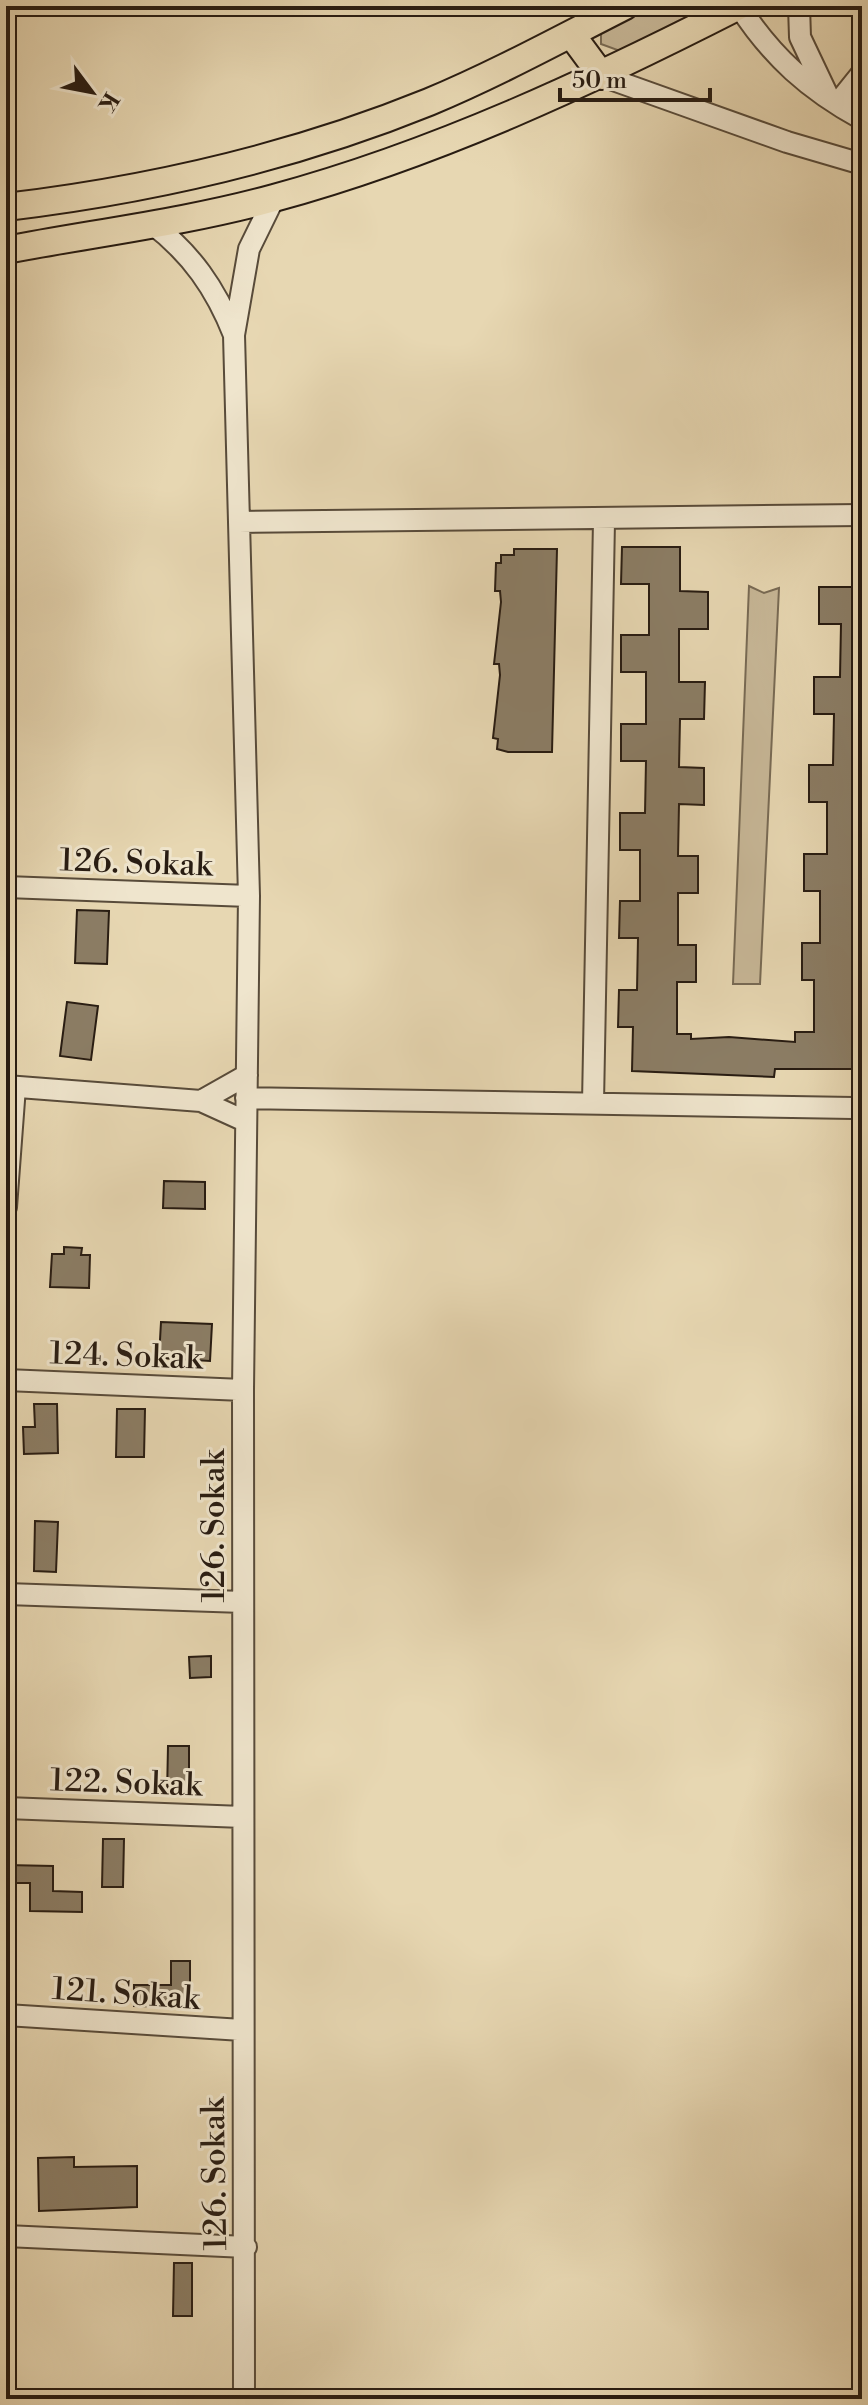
<svg xmlns="http://www.w3.org/2000/svg" width="868" height="2405" font-family="'Libre Bodoni',serif">
	<style>
		.green { fill: #c7b797; stroke: #786a54; stroke-width: 2 }
		.building { fill: #8b7d65; stroke: #281c12; stroke-width: 2 }
		.lines { fill: none; stroke-linecap: round; stroke-linejoin: round }
		.minor-casing { stroke: #584b3a; stroke-width: 24 }
		.major-casing { stroke: #281c12; stroke-width: 30 }
		.minor { stroke: #efe5cd; stroke-width: 20 }
		.major { stroke: #e7d7b2; stroke-width: 26 }
		.labels { text-anchor: middle; stroke-width: 6; stroke-linejoin: round; paint-order: stroke }
		.street-label { font-size: 32px; fill: #281c12; stroke: #efe5cd }
	</style>
	<rect width="100%" height="100%" fill="#e7d7b2"/>
	<filter id="stains"><feTurbulence type="fractalNoise" baseFrequency=".0025" numOctaves="4"/><feColorMatrix values="0 0 0 0 .2 0 0 0 0 .09 0 0 0 0 .02 0 0 0 .5 -.17"/></filter>
	<radialGradient id="worn" r=".72"><stop offset=".6" stop-color="#630" stop-opacity="0"/><stop offset="1" stop-color="#630" stop-opacity=".3"/></radialGradient>
	<path class="green" d="M647 6H702L693 18 620 51 601 44V30Z
		M749 586 764 593 779 588 760 984H733Z"/>
	<path class="building" d="M622 547H680V591L708 592V629H679V682H705L704 719H680L679 767 704 768V805L679 804 678 856H698V893H678V945H696V982H677V1034H691V1039L729 1037 795 1042V1032H814V980H802V943H820V891H804V854H827V802H809V765H833L834 714H814V677H840L841 624H819V587H862V1023H854V1069H775L774 1077 632 1071 633 1027H618L619 990H637L638 938H619L620 901H640V850H620V813H645L646 761H621V724H646V672H621V635H649V584H621Z
		M514 549H557L552 752H508L497 749 498 739 493 738 500 675 499 664H494L501 602 500 591H495L496 563H501V555H514Z
		M77 910 109 911 107 964 75 963Z
		M67 1002 98 1006 91 1060 60 1056Z
		M164 1181 205 1182V1209L163 1208Z
		M64 1247 82 1248 81 1255H90L89 1288 50 1287 52 1254H64Z
		M161 1322 212 1324 210 1361 159 1358Z
		M34 1404H57L58 1453 24 1454 23 1427H35Z
		M117 1409H145L144 1457H116Z
		M35 1521 58 1522 56 1572 34 1571Z
		M211 1656V1677L190 1678 189 1657Z
		M168 1746H189V1795H167Z
		M103 1839H124L123 1887H102Z
		M6 1865 53 1866V1891L82 1892V1912L30 1911V1883H6Z
		M171 1961H190V2007L134 2006V1985H171Z
		M74 2157V2167L137 2166V2207L39 2211 38 2158Z
		M174 2263H192V2316H173Z"/>
	<g class="lines">
		<g class="minor-casing">
			<path id="minor" d="M739 6C772 57 809 90 862 119
				M799 6 800 37 828 96
				M602 76 787 142 862 164
				M837 104 862 73
				M151 223C191 253 216 289 234 335
				M239 522 862 515
				M6 887 249 896 243 1390 244 2399
				M249 896 234 335 249 249 274 198
				M6 1086 201 1101 245 1121
				M246 1098 853 1108 862 1105
				M201 1101 247 1075
				M593 1103 604 521
				M6 1207 15 1087
				M6 1380 243 1390
				M6 1594 243 1602
				M6 1808 243 1817
				M6 2015 242 2030
				M6 2236 246 2247"/>
		</g>
		<g class="major-casing">
			<path id="major" d="M571 34 602 76
				M6 207C149 190 296 156 429 102 496 74 560 39 625 6
				M6 250C95 233 187 222 274 198 436 154 590 82 739 6"/>
		</g>
		<use href="#minor" class="minor"/>
		<use href="#major" class="major"/>
	</g>
	<g class="labels">
		<g class="street-label">
			<text transform="translate(136 862) rotate(2)" y="11">126. Sokak</text>
			<text transform="translate(126 1355) rotate(2)" y="11">124. Sokak</text>
			<text transform="translate(213 1526) rotate(-90)" y="11">126. Sokak</text>
			<text transform="translate(126 1782) rotate(2)" y="11">122. Sokak</text>
			<text transform="translate(126 1993) rotate(4)" y="11">121. Sokak</text>
			<text transform="translate(214 2174) rotate(-91)" y="11">126. Sokak</text>
		</g>
	</g>
	<rect width="868" height="2405" fill="none" stroke="#e7d7b2" stroke-width="32"/>
	<rect x="8" y="8" width="852" height="2389" fill="none" stroke="#281c12" stroke-width="4"/>
	<rect x="16" y="16" width="836" height="2373" fill="none" stroke="#281c12" stroke-width="2"/>
	<g transform="translate(92 92) rotate(122)" stroke="#efe5cd" stroke-width="6" paint-order="stroke">
	<path d="M0-6L14 30L0 20L-14 30Z" fill="#281c12"/>
	<text y="-12" font-size="22" font-weight="bold" text-anchor="middle" fill="#281c12">K</text>
	</g>
	<path d="M560 88v12h150v-12" fill="none" stroke="#281c12" stroke-width="4"/>
	<text x="572" y="88" font-size="24" fill="#281c12" stroke="#efe5cd" stroke-width="6" paint-order="stroke">50 m</text>
	<rect width="100%" height="100%" filter="url(#stains)"/>
	<rect width="100%" height="100%" fill="url(#worn)"/>
</svg>
